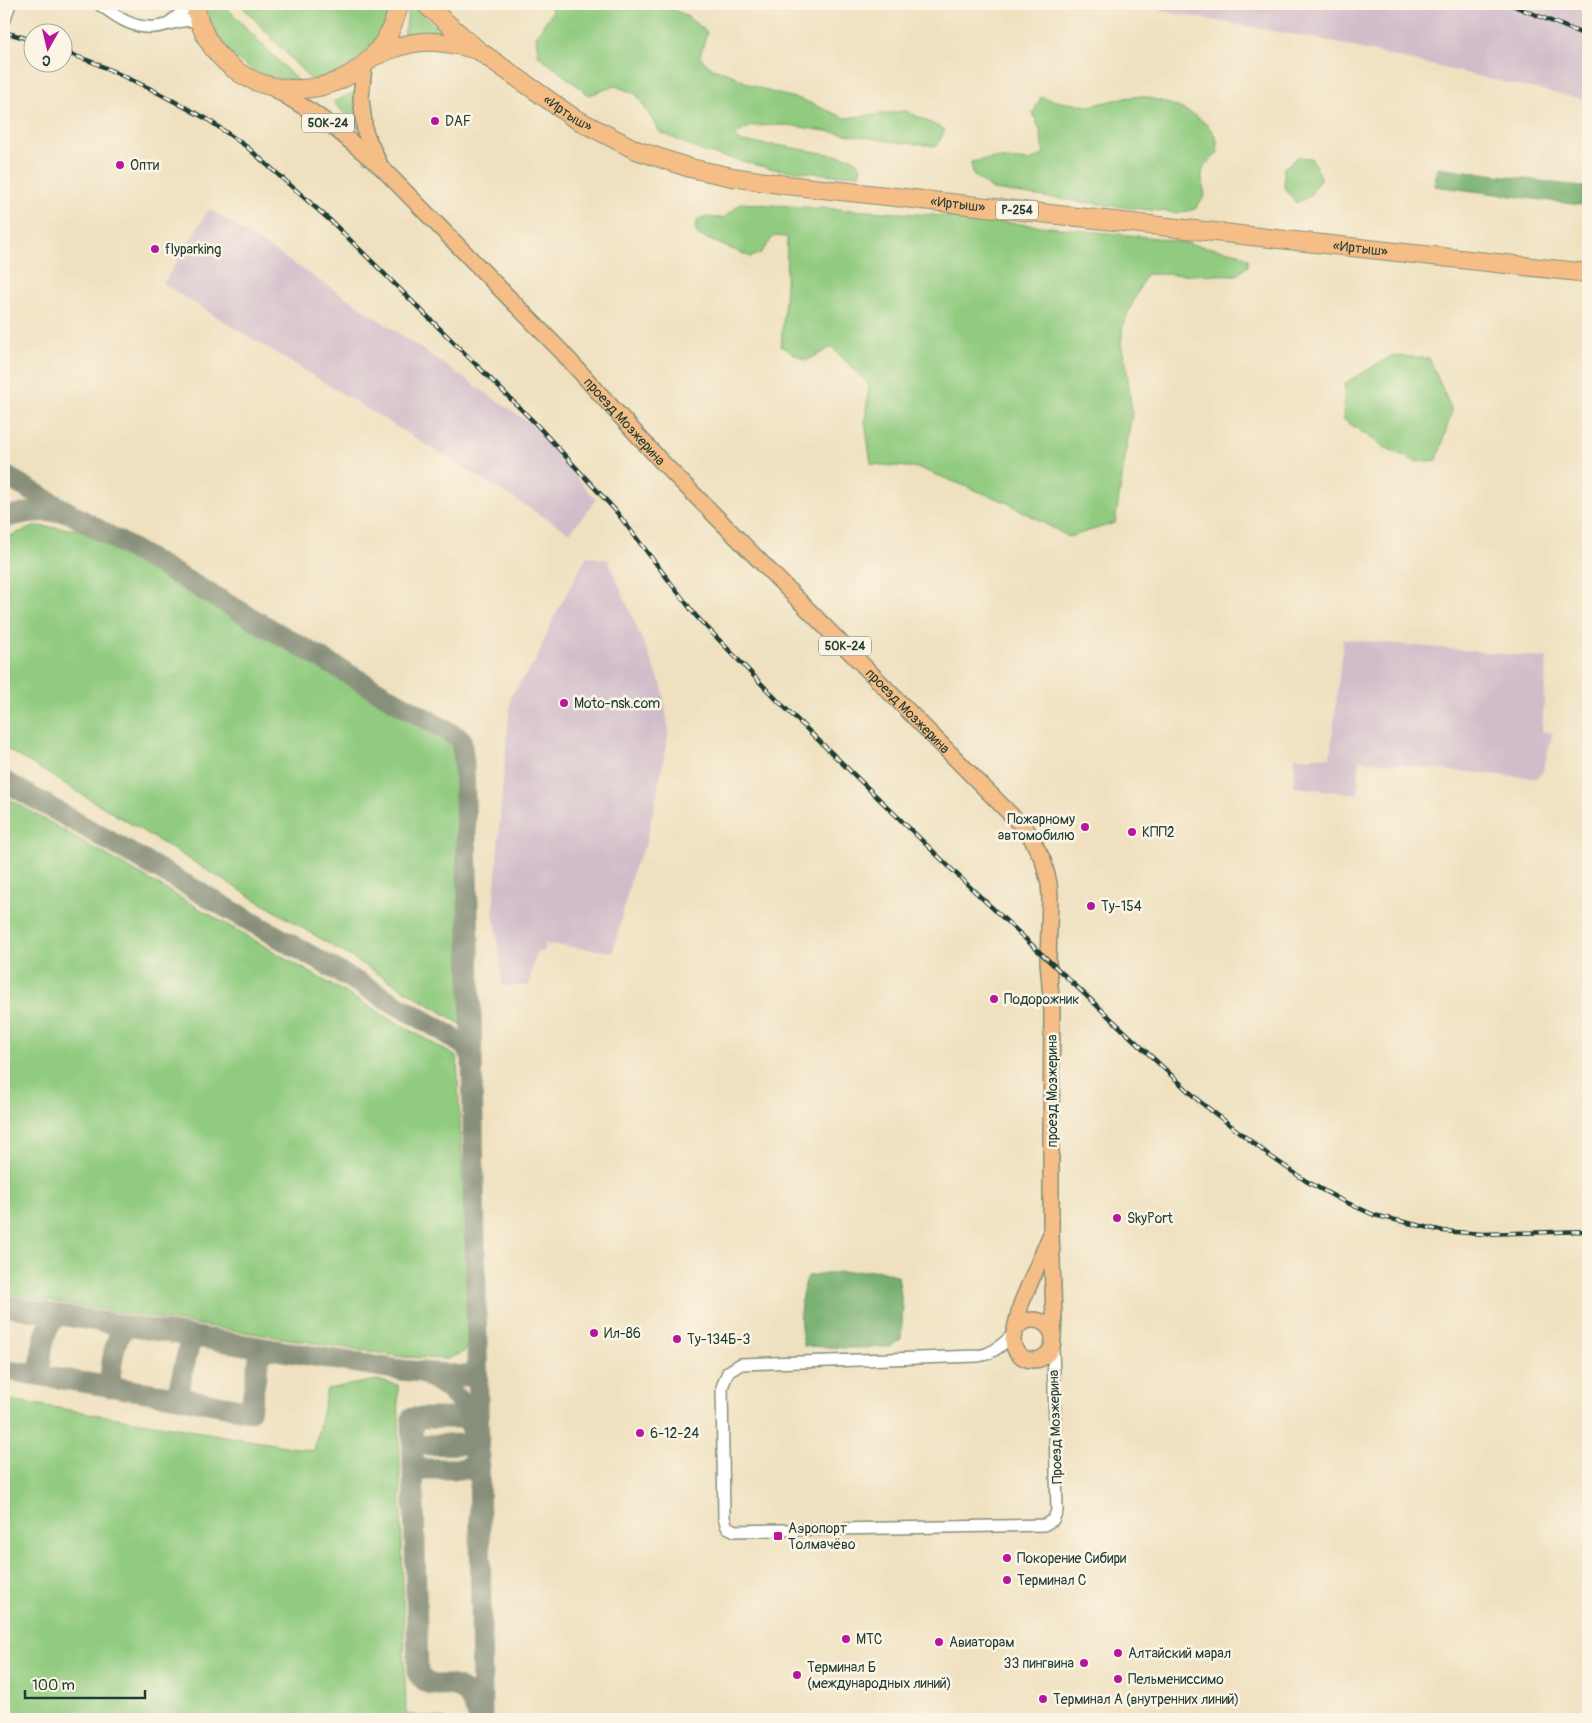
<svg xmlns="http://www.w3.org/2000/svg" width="1592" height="1723" font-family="Pangolin,sans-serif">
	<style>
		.industrial { fill: #d1bdca }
		.green { fill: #90cb7f; stroke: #58845a }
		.forest { fill: #74af6e; stroke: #4a7651 }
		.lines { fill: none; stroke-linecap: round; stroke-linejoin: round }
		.taxiway { stroke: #878f7a; stroke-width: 21 }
		.minor-casing { stroke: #878f7a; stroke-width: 14 }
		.major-casing { stroke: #878f7a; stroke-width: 18 }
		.highway-casing { stroke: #878f7a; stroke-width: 20 }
		.minor { stroke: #fff; stroke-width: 11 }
		.major { stroke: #f5be86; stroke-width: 15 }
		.highway { stroke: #f5be86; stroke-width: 18 }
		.rail-casing { stroke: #1f3d34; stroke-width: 4.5 }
		.rail { stroke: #fcf5e5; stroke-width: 2.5; stroke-dasharray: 8; stroke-linecap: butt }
		.poi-dot { fill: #b5179e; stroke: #fcf5e5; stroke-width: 2 }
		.labels { text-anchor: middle; stroke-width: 5; stroke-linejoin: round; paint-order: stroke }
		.shield { fill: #fcf5e5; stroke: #617469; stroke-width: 1 }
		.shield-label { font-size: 12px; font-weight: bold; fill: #1f3d34 }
		.street-label { font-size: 14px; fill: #1f3d34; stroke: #fcf5e5 }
		.poi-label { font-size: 14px; fill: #1f3d34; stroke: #fcf5e5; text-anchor: start }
	</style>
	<rect width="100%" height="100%" fill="#fcf5e5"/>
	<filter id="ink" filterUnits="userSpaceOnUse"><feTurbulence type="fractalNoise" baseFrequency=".02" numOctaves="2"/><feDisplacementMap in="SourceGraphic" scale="10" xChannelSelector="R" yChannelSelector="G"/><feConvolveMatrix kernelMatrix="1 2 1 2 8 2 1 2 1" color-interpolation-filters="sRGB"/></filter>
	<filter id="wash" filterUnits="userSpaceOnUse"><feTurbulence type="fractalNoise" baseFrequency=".0096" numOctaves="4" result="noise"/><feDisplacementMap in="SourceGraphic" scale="20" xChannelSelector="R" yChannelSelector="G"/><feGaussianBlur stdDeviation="1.12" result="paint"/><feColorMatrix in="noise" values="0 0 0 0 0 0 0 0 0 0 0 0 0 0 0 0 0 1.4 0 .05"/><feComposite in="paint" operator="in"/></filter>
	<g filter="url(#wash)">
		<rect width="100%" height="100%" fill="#efe1c0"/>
		<path class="industrial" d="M1160 4H1588V100L1507 83 1324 40 1161 11Z
			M209 209 353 302 530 423 596 500 570 533 163 284Z
			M587 556 608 560 662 686 669 731 657 794 646 844 634 867 613 952 545 944 544 952 536 951 529 986H502L496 926 493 916 501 803 511 695 535 662 553 619Z
			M1343 639 1547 658 1542 731 1553 733 1543 771 1537 778 1454 771 1359 760 1358 794 1294 787 1295 757H1330Z"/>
		<path class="green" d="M206 4H223L298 81C251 80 214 50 206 4Z
			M240 4H390L384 27 367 52 343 70 312 81Z
			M409 4H414L427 19 452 39 400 41 406 27Z
			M551 4H662L685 15 707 32 700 56 708 66 732 75 751 85 771 92 803 100 845 118 906 111 945 130 937 146 895 142 788 125 751 126 735 135 741 142 782 146 852 158 861 167 859 174 835 175 774 169 704 152 660 132 636 94 615 86 589 95 538 55 536 36 552 12Z
			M357 91 359 129 333 102Z
			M1142 96C1166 102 1209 114 1217 141 1218 145 1217 150 1218 153 1199 169 1200 172 1205 195L1195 209 1180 213 1121 207 993 190 973 175 971 162 995 158 1030 161 1044 154 1040 131 1033 113 1041 97 1060 102 1089 106 1123 98Z
			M1298 157 1311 158 1321 177 1310 196 1296 203 1284 186V168Z
			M741 203 932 215 1157 238 1239 253 1248 259V266L1237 275 1146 274 1123 324 1121 345 1126 363 1132 412 1115 523 1069 537 1008 503 919 468 871 464 865 421 869 385 832 347 806 361 781 346 786 285 787 237 774 236 761 253 751 257 698 235 695 228 697 221 703 217 724 218Z
			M1391 356 1429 358 1452 411 1437 460 1417 462 1384 447 1343 419 1345 383Z
			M36 526 84 530 458 746 461 1024 4 747V538Z
			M4 796 457 1057 470 1336 464 1352 447 1359 404 1357 4 1294Z
			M377 1380 398 1385 406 1714 446 1719H4V1399L314 1451 327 1389Z"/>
		<path class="forest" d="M1437 167 1584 187 1581 205 1434 186Z
			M880 1270 898 1276 903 1308 901 1339 889 1347 848 1348 804 1346C799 1321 798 1299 808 1276L825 1273Z"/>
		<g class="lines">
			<path class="taxiway" d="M4 475 461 739 464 762 472 1056
				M4 518C25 512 43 510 65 512
				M4 781 443 1031 466 1047 472 1056C475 1277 481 1498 482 1719
				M4 1306 400 1370 477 1377
				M4 1370 177 1397 250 1411 259 1358 264 1351 269 1349
				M39 1375C42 1355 41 1326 60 1315
				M426 1375C448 1385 462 1402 475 1422
				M109 1387C111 1371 113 1333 128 1326
				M177 1397 189 1345 196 1337
				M478 1399 461 1418H412L418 1674C432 1691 437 1682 454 1686 469 1689 474 1707 479 1719
				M413 1445 464 1444 479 1434 470 1426
				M413 1469H466L480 1456 472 1450"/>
		</g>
	</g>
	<g filter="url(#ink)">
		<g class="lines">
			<g class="minor-casing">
				<path id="minor" d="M99 4C116 16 132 29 154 27 170 26 184 16 200 23
					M4 18H5L10 4
					M170 22 181 13 188 4
					M1014 1334C1002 1344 994 1354 978 1356L741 1364 728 1372 722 1387 724 1518 727 1527 735 1531 1044 1525 1053 1520 1057 1511 1053 1344"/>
			</g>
			<g class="major-casing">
				<g id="major">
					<path d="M364 65 361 98 365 132 380 165"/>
					<path id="s1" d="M270 86 312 112 331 125 382 168 560 350 661 461 1028 832 1043 860 1049 883 1050 897 1048 961 1052 1010 1051 1136V1232L1054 1317 1053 1337"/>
					<circle cx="1033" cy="1340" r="20"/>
					<path d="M1014 1333 1021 1304 1050 1236"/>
				</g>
			</g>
			<g class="highway-casing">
				<g id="highway">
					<path d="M195 4C215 116 374 119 399 4"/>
					<path id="s2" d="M425 4 478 50 574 118 636 150 690 168 732 177 786 185 1588 273"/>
					<path d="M375 56C411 39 434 38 473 49"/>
				</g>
			</g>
			<use href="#minor" class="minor"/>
			<use href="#major" class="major"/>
			<use href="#highway" class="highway"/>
			<g class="rail-casing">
				<path id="rail" d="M1509 4 1588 36
					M4 32 32 40
					M62 51 95 63 151 89 207 119 247 147 333 223 535 423 615 510 696 616 779 702 970 887 1199 1101 1270 1156 1306 1181 1339 1199 1374 1215 1443 1231 1483 1234 1588 1231"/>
			</g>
			<use href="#rail" class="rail"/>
		</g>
	</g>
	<g class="poi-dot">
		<circle cx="435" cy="121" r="5"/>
		<circle cx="120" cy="165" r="5"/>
		<circle cx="155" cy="249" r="5"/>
		<circle cx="564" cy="703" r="5"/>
		<circle cx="1085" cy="827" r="5"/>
		<circle cx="1132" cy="832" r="5"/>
		<circle cx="1091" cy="906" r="5"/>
		<circle cx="994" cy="999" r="5"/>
		<circle cx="1117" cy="1218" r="5"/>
		<circle cx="594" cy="1333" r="5"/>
		<circle cx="677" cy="1339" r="5"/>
		<circle cx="640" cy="1433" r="5"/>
		<rect x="773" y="1531" width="10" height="10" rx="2.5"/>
		<circle cx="1007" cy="1558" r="5"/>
		<circle cx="1007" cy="1580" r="5"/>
		<circle cx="846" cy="1639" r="5"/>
		<circle cx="939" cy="1642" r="5"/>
		<circle cx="1118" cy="1653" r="5"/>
		<circle cx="1084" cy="1663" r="5"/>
		<circle cx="797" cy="1675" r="5"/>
		<circle cx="1118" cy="1679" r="5"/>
		<circle cx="1043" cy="1699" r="5"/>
	</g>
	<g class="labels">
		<g class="shield">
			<rect x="302" y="113.5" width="52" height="19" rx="4"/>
			<rect x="996" y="200.5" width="42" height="19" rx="4"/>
			<rect x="819" y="636.5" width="52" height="19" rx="4"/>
		</g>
		<g class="shield-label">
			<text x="328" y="127">50К-24</text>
			<text x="1017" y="214">Р-254</text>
			<text x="845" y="650">50К-24</text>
		</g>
		<g class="street-label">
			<text dy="5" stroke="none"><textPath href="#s2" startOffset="180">«Иртыш»</textPath></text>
			<text dy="5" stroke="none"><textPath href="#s2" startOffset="585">«Иртыш»</textPath></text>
			<text dy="5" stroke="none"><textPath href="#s2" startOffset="990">«Иртыш»</textPath></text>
			<text dy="5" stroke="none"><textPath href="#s1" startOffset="490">проезд Мозжерина</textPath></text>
			<text dy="5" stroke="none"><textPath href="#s1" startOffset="895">проезд Мозжерина</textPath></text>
			<text transform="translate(1052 1091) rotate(-90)" y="5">проезд Мозжерина</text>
			<text transform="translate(1055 1427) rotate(-92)" y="5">Проезд Мозжерина</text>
		</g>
		<g class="poi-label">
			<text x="445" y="126">DAF</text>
			<text x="130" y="170">Опти</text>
			<text x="165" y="254">flyparking</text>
			<text x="574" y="708">Moto-nsk.com</text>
			<text x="1075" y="824" text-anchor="end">Пожарному<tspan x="1075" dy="16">автомобилю</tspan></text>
			<text x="1142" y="837">КПП2</text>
			<text x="1101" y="911">Ту-154</text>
			<text x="1004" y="1004">Подорожник</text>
			<text x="1127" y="1223">SkyPort</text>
			<text x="604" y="1338">Ил-86</text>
			<text x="687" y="1344">Ту-134Б-3</text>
			<text x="650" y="1438">6-12-24</text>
			<text x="788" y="1533">Аэропорт<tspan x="788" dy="16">Толмачёво</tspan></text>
			<text x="1017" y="1563">Покорение Сибири</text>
			<text x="1017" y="1585">Терминал С</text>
			<text x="856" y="1644">МТС</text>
			<text x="949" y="1647">Авиаторам</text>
			<text x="1128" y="1658">Алтайский марал</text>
			<text x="1074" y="1668" text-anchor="end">33 пингвина</text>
			<text x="807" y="1672">Терминал Б<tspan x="807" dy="16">(международных линий)</tspan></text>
			<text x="1128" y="1684">Пельмениссимо</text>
			<text x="1053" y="1704">Терминал А (внутренних линий)</text>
		</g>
	</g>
	<rect width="1592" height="1723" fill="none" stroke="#fcf5e5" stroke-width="20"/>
	<g transform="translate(48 48) rotate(188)"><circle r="24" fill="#fcf5e5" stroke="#a4ab9e"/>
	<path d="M0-4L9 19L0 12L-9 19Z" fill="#b5179e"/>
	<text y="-8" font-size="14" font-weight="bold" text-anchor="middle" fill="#1f3d34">С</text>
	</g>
	<path d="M25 1690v8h120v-8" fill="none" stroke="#1f3d34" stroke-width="2.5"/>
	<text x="32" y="1690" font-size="15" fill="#1f3d34" stroke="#fcf5e5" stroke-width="4" paint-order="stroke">100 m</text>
</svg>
